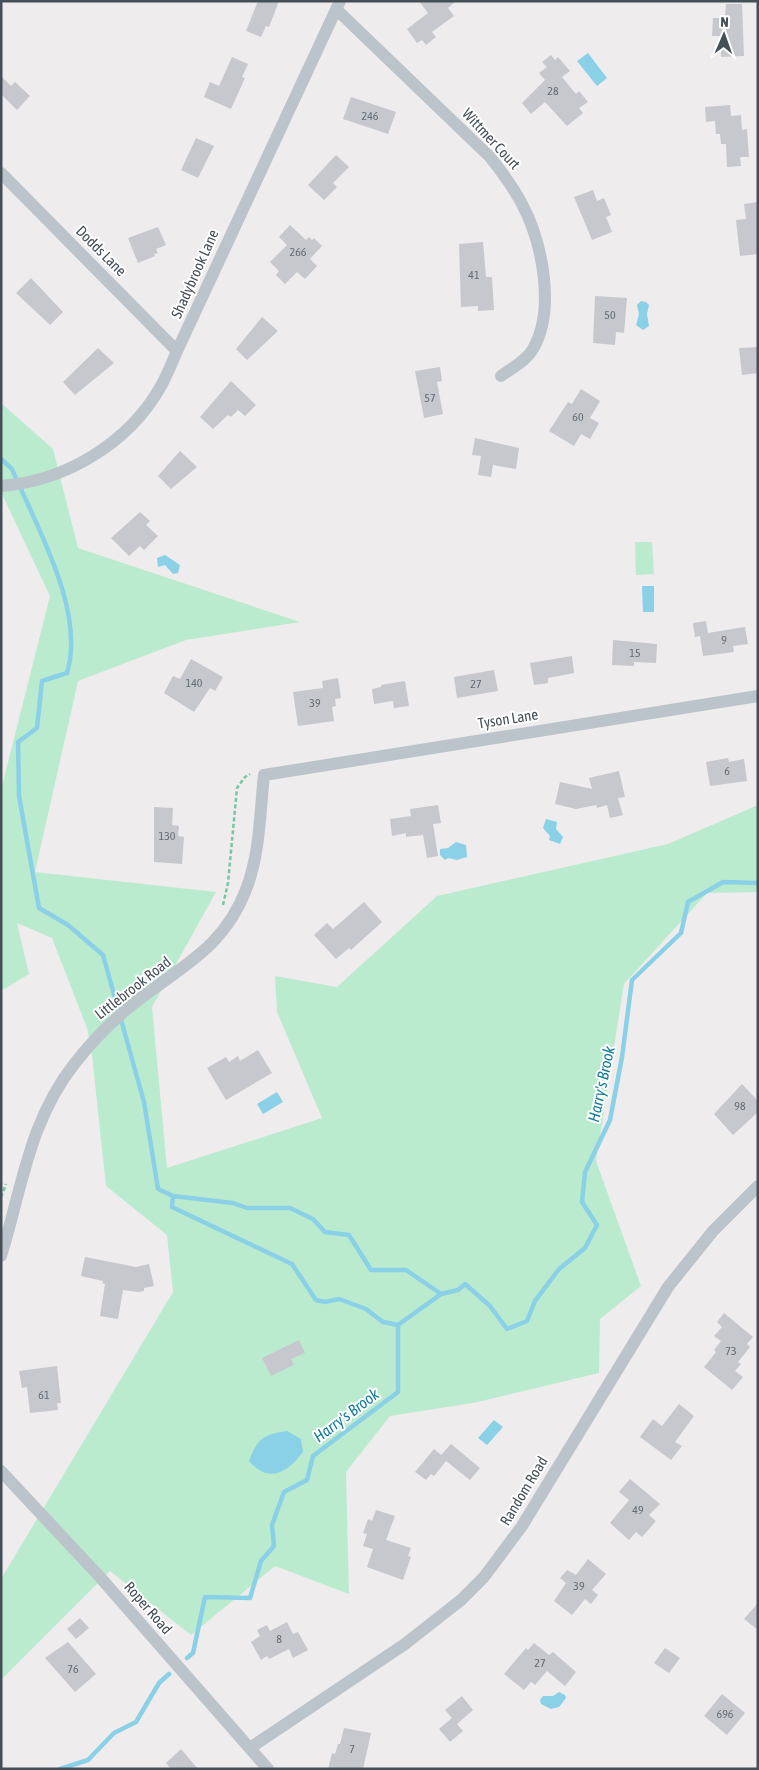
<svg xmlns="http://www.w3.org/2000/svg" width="759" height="1770" font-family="'Asap Condensed',sans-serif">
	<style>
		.green { fill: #bbebcf }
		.water { fill: #8ad0e6 }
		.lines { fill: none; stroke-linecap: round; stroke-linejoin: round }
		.stream { stroke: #8ad0e6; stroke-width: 4.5 }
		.building { fill: #c6c8ce }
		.path { stroke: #75c7a1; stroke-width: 2.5; stroke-dasharray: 4 2.5; stroke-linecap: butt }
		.minor { stroke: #bbc3cb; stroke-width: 12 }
		.labels { text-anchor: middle; stroke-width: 4; stroke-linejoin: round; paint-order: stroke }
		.number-label { font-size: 12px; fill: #656d76 }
		.street-label { font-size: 15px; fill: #454f58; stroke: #fff }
		.water-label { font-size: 16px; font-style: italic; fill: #147c9c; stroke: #fff }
	</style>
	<rect width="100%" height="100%" fill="#eeecec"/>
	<path class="green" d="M1 403 53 449 78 548 300 622 186 640 78 681 35 872 216 892 152 1007 167 1168 322 1118 277 1012 275 976 337 987 437 896 668 844 758 805V892L707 893 624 984 596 1161 641 1286 600 1319 599 1373 473 1403 390 1416 346 1472 349 1594 275 1566 191 1635 110 1571 1 1680V1579L173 1292 167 1235 106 1186 92 1055 87 1028 52 938 17 923 29 974 1 991V790L50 596 1 492Z
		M635 542H652L654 574 636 575Z"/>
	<path class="water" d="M588 53 607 78 597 86 577 61Z
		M641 301 646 302 649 305 647 314 649 326 643 330 636 325 639 314 637 305Z
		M165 555 180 565 178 573 173 574 165 565 158 567 157 558Z
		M642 586H654V612H643Z
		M546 819 557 822 556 829 563 837 560 844 549 840 550 836 543 828Z
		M456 842 466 845 467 857 457 860 448 858 445 860 440 855V849L448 848Z
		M277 1092 283 1102 263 1114 257 1104Z
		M494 1420 503 1427 487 1445 478 1438Z
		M287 1431 301 1439 303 1452C287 1473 269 1484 249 1461 257 1439 264 1434 287 1431Z
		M559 1692 565 1695 566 1698 559 1707 551 1709 541 1704 540 1700 543 1696H553Z"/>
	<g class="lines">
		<path class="stream" d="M1 459 12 469C36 526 86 611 67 673L42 681 37 728 18 742 19 796 39 908 68 925 103 955 144 1102 158 1189 173 1196 172 1207 292 1264 316 1300 325 1302 339 1299 366 1309 383 1322 398 1325
			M173 1196 233 1203 247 1208H290L313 1219 325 1232 349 1235 371 1270H406L441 1294
			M187 1658 193 1653 205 1597 250 1598 261 1561 274 1546 272 1525 284 1492 307 1480 313 1456 398 1392V1325L441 1294 458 1290 465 1284 490 1306 507 1329 527 1321 535 1301 559 1269 585 1248 597 1225 582 1202 585 1172 610 1120 622 1057 632 980 681 933 688 902 723 882 758 883
			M60 1769 88 1760 114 1733 136 1722 159 1683 169 1674"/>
	</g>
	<path class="building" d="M258 1H279L269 27 266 26 261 37 246 31Z
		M419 1H456L448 8 454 16 432 32 436 37 426 45 422 40 417 43 407 29 428 13Z
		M726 4H742L744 56 721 57V36H712L713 18H725Z
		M551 55 555 60 558 57 570 71 562 77 576 94 579 91 588 102 579 108 583 113 567 126 545 102 531 114 522 103 545 80 539 73 547 67 542 62Z
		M232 57 248 64 242 77 245 78 231 109 204 97 210 82 219 86Z
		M1 76 11 86 15 82 30 96 17 110 1 94Z
		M351 97 396 112 388 134 343 119Z
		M730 105 731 116 741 115 742 130 747 129 749 157H740L741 166 727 167 726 144H721L720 134H716L715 121 706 122 705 107Z
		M196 138 214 146 198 178 181 170Z
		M336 155 349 167 333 183 337 187 324 200 308 185Z
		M593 190 597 201 604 198 611 215 606 217 612 232 592 240 574 197Z
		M758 202V254L740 256 736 220 746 219 744 204Z
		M290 225 306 240 309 237 312 240 314 238 322 246 310 259 317 266 305 279 297 272 285 284 276 275 279 271 270 262 287 245 279 237Z
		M158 227 166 245 156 249 158 253 154 254 155 256 138 263 128 238Z
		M483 242 486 277H492L494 310 478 311V306L461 307 459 244Z
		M31 278 63 312 50 325 16 293Z
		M595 296 627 298 624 333 616 332 615 345 593 343Z
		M262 317 278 331 247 360 236 349Z
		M758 347V373L742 375 739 348Z
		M98 348 114 363 75 395 63 382Z
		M440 367 442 381 437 382 443 414 424 418 415 371Z
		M231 381 256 405 245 416 238 410 231 417 228 415 213 429 200 417Z
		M581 389 600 401 590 418 599 423 590 439 581 434 574 446 549 431 568 402 572 404Z
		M475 438 519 448 516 469 493 465 491 477 478 475 481 456 472 455Z
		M180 451 197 467 171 489 158 476Z
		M140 512 150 521 146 525 158 536 144 550 140 546 129 556 111 538Z
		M706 621 708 633 745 627 748 644 733 646 734 652 703 656 700 636 695 637 693 623Z
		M613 640 657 644 656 663 634 662V666L612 665Z
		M572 656 574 673 548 678V683L534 685 530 663Z
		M191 659 223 677 215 691 210 688 194 712 164 693 173 676 180 679Z
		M494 670 498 691 457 698 454 677Z
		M338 678 341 698 335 699 336 706 332 707 334 721 298 726 293 692 323 688 322 681Z
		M405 681 409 706 394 708 393 701 374 704 372 689 381 687V685Z
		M728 758 729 762 744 759 747 781 710 786 706 762Z
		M619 771 625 797 618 798 623 815 610 818 607 805 597 808 596 805 576 809 555 804 560 782 592 789 589 778Z
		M438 805 441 823 433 824 438 856 427 858 423 835 406 837V833L392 836 390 819 411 816 410 809Z
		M154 807 173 808 172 825 179 826 178 836 184 837 182 864 154 862Z
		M364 902 382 922 351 950 349 948 336 959 314 935 327 923 333 929Z
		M258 1050 272 1073 226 1100 207 1068 226 1057 229 1062 238 1056 240 1061Z
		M742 1084 758 1101V1112L733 1135 714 1114Z
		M85 1257 136 1267 149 1264 154 1286 144 1288V1291L138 1292 123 1290 118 1319 100 1316 105 1284 102 1283 103 1281 81 1276Z
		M724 1313 753 1337 747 1344 750 1347 738 1362 741 1364 735 1371 743 1377 732 1390 704 1367 716 1352 714 1350 721 1341 714 1336 722 1327 717 1322Z
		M299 1340 305 1353 291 1359 294 1365 271 1376 262 1358Z
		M57 1366 61 1403H57L58 1410 30 1413 27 1387 22 1388 19 1371Z
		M679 1404 694 1416 675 1442 682 1446 671 1460 640 1437 653 1419 662 1426Z
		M451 1444 480 1468 470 1480 446 1461 434 1476 431 1474 426 1480 415 1472 434 1449 441 1455Z
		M630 1479 660 1504 649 1515 656 1521 642 1537 636 1532 629 1540 610 1523 629 1500 619 1492Z
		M376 1510 395 1516 386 1540 411 1548 408 1556 411 1557 403 1580 367 1567 373 1549 363 1546 367 1534 363 1533 368 1519 372 1521Z
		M588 1559 606 1574 592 1590 598 1595 591 1604 585 1599 572 1615 554 1601 566 1583 560 1578 567 1570 576 1575Z
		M758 1603V1630L744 1619Z
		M80 1618 89 1628 76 1639 67 1629Z
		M287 1622 293 1634 298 1632 308 1650 293 1658 289 1649 269 1659 267 1656 261 1660 251 1642 260 1636 257 1630 267 1625 270 1631Z
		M68 1642 96 1674 75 1692 45 1658Z
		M534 1643 549 1655 553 1652 576 1672 565 1686 547 1671 535 1685 531 1682 524 1690 504 1674 526 1648 528 1650Z
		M665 1648 680 1658 669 1673 654 1663Z
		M722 1694 745 1713 727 1735 704 1716Z
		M462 1696 473 1710 457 1724 463 1731 450 1742 439 1729 452 1718 445 1710Z
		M344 1728 371 1733 363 1769H328L332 1753 335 1754 338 1744H340Z
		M181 1749 198 1769H171L166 1763Z"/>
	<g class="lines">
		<path class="path" d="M223 905 228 883 237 788 245 777 250 774
			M1 1197 6 1184"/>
		<path class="minor" d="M336 9 490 157C502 172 513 187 522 204 542 242 556 309 533 349 527 360 512 368 501 376
			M1 173 177 351
			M1 486C66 481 129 443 161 386 167 375 172 363 177 351L340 1
			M1 1256C22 1188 29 1121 75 1063 90 1044 108 1025 127 1009 176 968 223 952 247 887 260 852 260 812 264 775L758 696
			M1 1471 99 1576 268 1769
			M250 1748 405 1644 461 1600 484 1577 522 1526 668 1287 713 1231 758 1186"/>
	</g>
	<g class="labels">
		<g class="number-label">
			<text x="553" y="95">28</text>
			<text x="370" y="120">246</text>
			<text x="298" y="256">266</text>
			<text x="474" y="279">41</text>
			<text x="610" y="319">50</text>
			<text x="430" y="402">57</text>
			<text x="578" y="421">60</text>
			<text x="724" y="644">9</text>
			<text x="635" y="657">15</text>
			<text x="194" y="687">140</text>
			<text x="476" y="688">27</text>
			<text x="315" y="707">39</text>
			<text x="727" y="775">6</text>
			<text x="167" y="840">130</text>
			<text x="740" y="1110">98</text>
			<text x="731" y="1355">73</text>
			<text x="44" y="1399">61</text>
			<text x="638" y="1514">49</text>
			<text x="579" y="1590">39</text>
			<text x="279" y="1643">8</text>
			<text x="540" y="1667">27</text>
			<text x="73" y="1673">76</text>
			<text x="725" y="1718">696</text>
			<text x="352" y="1753">7</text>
		</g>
		<g class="street-label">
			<text transform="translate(491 139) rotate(47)" y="5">Wittmer Court</text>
			<text transform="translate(101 251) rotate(45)" y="5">Dodds Lane</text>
			<text transform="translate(195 274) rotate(-66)" y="5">Shadybrook Lane</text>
			<text transform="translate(508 719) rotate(-9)" y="5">Tyson Lane</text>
			<text transform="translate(133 988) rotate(-38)" y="5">Littlebrook Road</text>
			<text transform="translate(524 1491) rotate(-59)" y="5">Random Road</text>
			<text transform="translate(148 1608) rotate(49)" y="5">Roper Road</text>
		</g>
		<g class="water-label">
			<text transform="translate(601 1084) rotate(-78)" y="6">Harry's Brook</text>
			<text transform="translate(346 1415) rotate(-37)" y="6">Harry's Brook</text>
		</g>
	</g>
	<rect width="759" height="1770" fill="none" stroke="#454f58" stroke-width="5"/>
	<g transform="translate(724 35) rotate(2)" stroke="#ffffff" stroke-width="4" paint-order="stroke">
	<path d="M0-4L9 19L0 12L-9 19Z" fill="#454f58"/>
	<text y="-8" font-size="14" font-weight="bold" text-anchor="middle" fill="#454f58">N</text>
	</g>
</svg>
